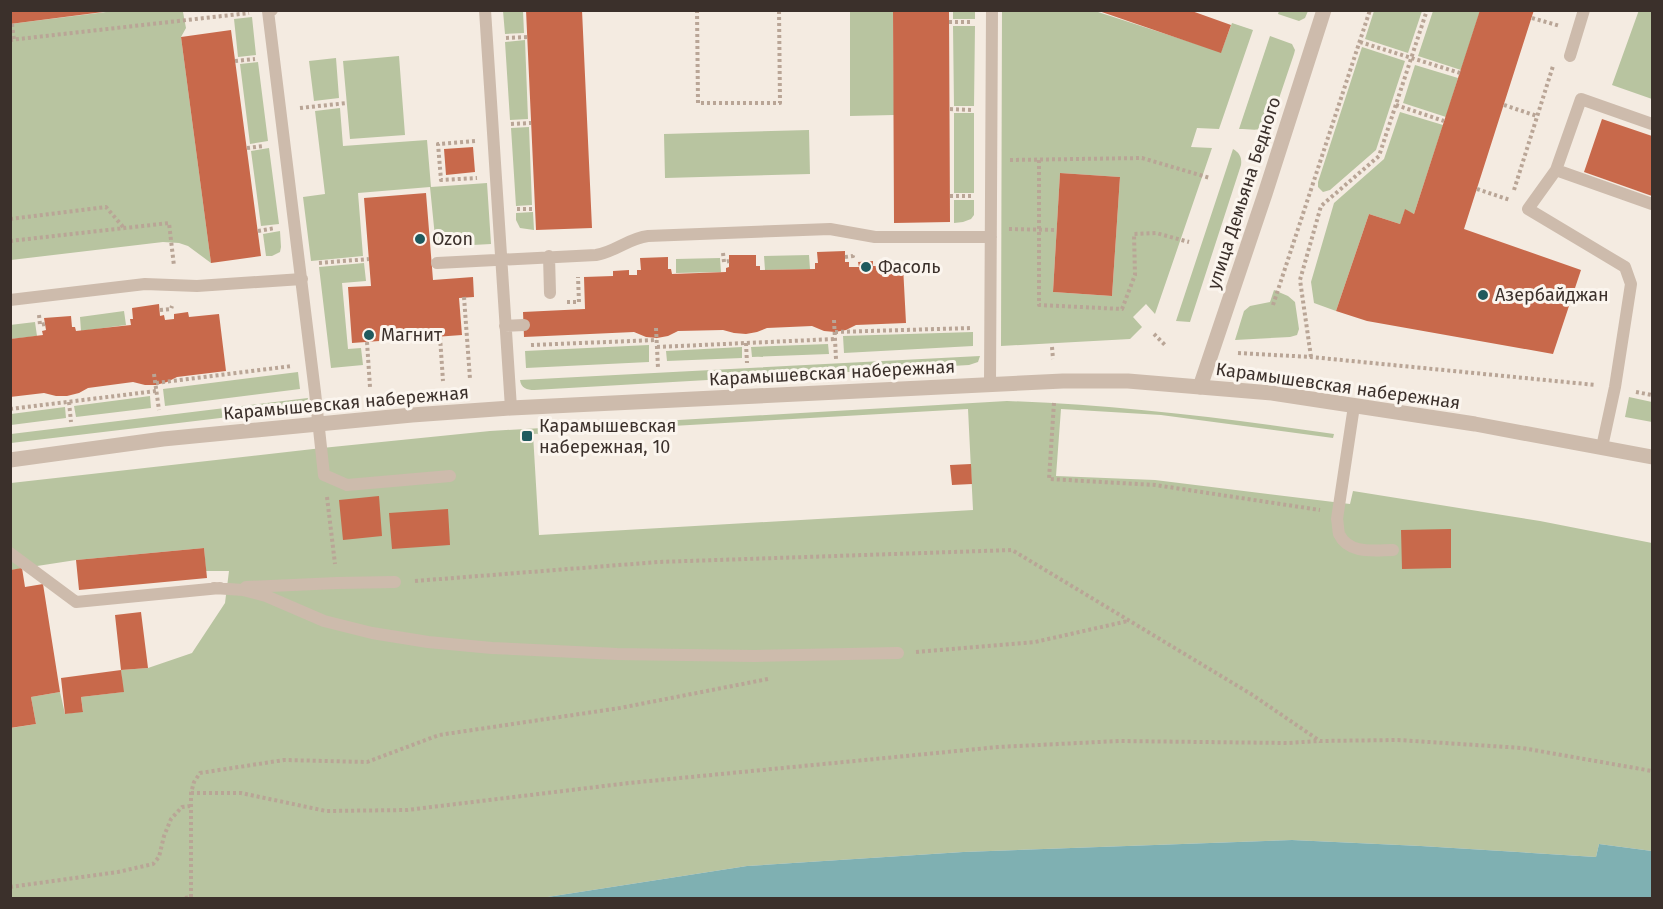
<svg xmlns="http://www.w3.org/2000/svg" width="1663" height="909" font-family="'Fira Sans',sans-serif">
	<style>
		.green { fill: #b8c4a0; fill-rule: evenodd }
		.water { fill: #7fb0b2 }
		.building { fill: #c8694b }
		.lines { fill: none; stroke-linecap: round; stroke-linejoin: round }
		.path { stroke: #b9a596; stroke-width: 4; stroke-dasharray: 3 3; stroke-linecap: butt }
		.service { stroke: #cdbbac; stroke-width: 12 }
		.minor { stroke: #cdbbac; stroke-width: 15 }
		.tertiary { stroke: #cdbbac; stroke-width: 15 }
		.poi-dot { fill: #1f5a5e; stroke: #fbf5ee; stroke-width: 2 }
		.labels { text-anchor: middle; stroke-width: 6; stroke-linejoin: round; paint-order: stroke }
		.street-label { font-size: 18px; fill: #3b302b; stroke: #fbf5ee }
		.poi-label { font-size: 18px; fill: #3b302b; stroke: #fbf5ee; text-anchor: start }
	</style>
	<rect width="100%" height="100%" fill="#f4ebe1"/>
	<path class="green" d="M181 10 183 12 186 28 181 37 211 263 188 246 179 243 163 242 11 260 10 24 114 11Z
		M1639 10 1652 11V99L1612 85Z
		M503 11H523L524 33 505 34Z
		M850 11H893L894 115 850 116Z
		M953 11H975V19H953Z
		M1002 11H1095L1221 52 1232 23 1253 30 1219 129 1197 128 1191 147 1212 148 1155 314 1146 304 1133 317 1142 327 1130 339 1001 346ZM1060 173 1120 177 1112 296 1053 292Z
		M1279 11V10L1308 11 1305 18 1299 21 1278 14Z
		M1374 11H1422L1408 53 1365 39Z
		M1433 11H1480L1461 70 1418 56Z
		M252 17 256 55 238 57 234 19Z
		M953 26H975L974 106H954Z
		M1270 36 1292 44 1295 50 1294 54 1270 125C1262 132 1250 129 1239 129Z
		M525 40 528 119 510 120 505 42Z
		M1362 47 1405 61 1376 150 1330 190 1323 192 1318 187V182Z
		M399 56 405 135 350 139 343 61Z
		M336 58 339 98 314 101 309 61Z
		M258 62 268 141 250 144 240 64Z
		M1415 65 1458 78 1446 117 1403 103Z
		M340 108 343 146 427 140 431 187 487 183 491 244 436 247 430 187 358 193 363 256 311 261 303 197 325 194 315 111Z
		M1400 112 1443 125 1414 214 1405 210 1400 224 1369 214 1336 311 1314 303 1311 282 1334 203 1384 159Z
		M954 113H974V193H954Z
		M529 127 532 205 516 206 511 128Z
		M809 130 810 174 665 178 664 134Z
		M269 148 279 224 261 226 251 151Z
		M1233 149C1240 153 1242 158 1241 165L1190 322 1176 321Z
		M954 200H974V215L971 219 963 222 954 223Z
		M533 212 534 230 520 228 516 220V213Z
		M280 231 281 247 280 252 272 256H266L263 234Z
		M809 255 810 269 765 270 764 256Z
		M720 258 721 272 676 273V259Z
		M364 263 366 281 342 283 348 349 361 348 363 365 331 368 319 267Z
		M1274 290 1288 296 1295 302 1299 329 1297 335 1290 337 1235 340 1244 311 1250 306 1270 302Z
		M124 311 126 325 81 331 80 317Z
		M35 322 37 336 11 339 10 325Z
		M973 332V346L844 353 843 336Z
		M828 344 829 354 752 357 751 347Z
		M649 345V362L526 368 525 351Z
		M742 347V358L667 361 666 351Z
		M980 356 978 362 969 365 534 390C527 390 521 388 520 380Z
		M298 372 300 389 165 406 163 389Z
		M150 396 151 408 76 417 74 406Z
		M1629 397 1652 402V422L1625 417Z
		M308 398 307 403 297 409 11 443V434Z
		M1007 401C1116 405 1225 418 1334 434L1333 438 1161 415 1061 409 1056 476 1155 480 1350 504 1353 491 1540 521 1652 543V851L1599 844 1596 857 1421 846 1292 840 963 852 747 866 541 898H11V728L36 724 31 697 60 692 65 714 83 711 81 697 123 692 121 670 148 668 192 653 225 603 229 571H206L204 548 76 560 11 570V483L322 448 490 431ZM968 409 973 510 539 535 533 434Z
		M65 407 66 418 11 425V414Z"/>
	<path class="water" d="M1292 840 1421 846 1596 857 1599 844 1652 851V898H541L747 866 963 852Z"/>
	<path class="building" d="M10 10H103V12L10 24Z
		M526 10H582L592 228 536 230Z
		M893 10H949L950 222 894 223Z
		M1096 10H1189L1231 25 1221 53Z
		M1480 10H1534L1464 229 1581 270 1553 354 1367 321 1336 311 1369 214 1400 224 1405 209 1414 214Z
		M231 30 261 256 211 263 181 37Z
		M1602 119 1652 136V196L1584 172Z
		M473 147 475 172 446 175 444 149Z
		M1060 173 1120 177 1112 296 1053 292Z
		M426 193 433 280 473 277 474 297 459 298 462 335 352 343 348 287 371 286 364 198Z
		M845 251V262H849V267H859L858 262 873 261V266H903L906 323 856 325 846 330 835 332 824 331 812 326 767 328 757 332 746 334 734 333 723 330 678 331 668 336 657 338 646 337 634 332 524 337 523 312 585 309 584 277 613 276V271L629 270V275H637V270H641L640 258 668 257V269H671L672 274 726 272V268L729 267V255H756V266H760V270L815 269V263H818L817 252Z
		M159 304 160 316 164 315 165 320 174 319V314L188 312 189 317 219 314 226 371 177 377 167 382 156 385H145L133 382 88 388 79 393 67 396H56L44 393 10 397V339L43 335 42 331 46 330 44 318 71 316 72 327H75L76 331 131 325 130 319H133L132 308Z
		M971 464 972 484 952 485 950 465Z
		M379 496 382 536 343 540 339 500Z
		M448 509 450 545 392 549 389 513Z
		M1451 529V568L1402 569 1401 530Z
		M204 548 207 578 79 590 76 560Z
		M22 568 25 587 43 584 60 692 31 697 36 724 10 728V570Z
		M141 612 148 668 121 670 115 615Z
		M121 670 124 692 81 697 83 712 65 714 61 678Z"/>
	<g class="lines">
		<path class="path" d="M697 10 698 103H780L779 10
			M1532 18 1560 26
			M949 22H973
			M12 24 14 40
			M506 38 527 37
			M10 40 249 13
			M1360 42 1460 73
			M235 61 255 59
			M1396 105 1444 121
			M1504 105 1537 116
			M300 108 347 103
			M950 109 973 110
			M511 124 531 123
			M475 141 438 144 441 180 477 178
			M247 148 264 146
			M1010 160 1142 158 1210 178
			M1039 160V305L1122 309 1135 275 1134 234 1156 233 1189 242
			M1477 189 1510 200
			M1514 190 1553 66
			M950 196H973
			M517 209H535
			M10 219 106 207 124 228
			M1009 229 1057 230
			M258 231 275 228
			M10 241 169 223 174 266
			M723 253 724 262 729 261
			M845 257 853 256 854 253
			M319 263 369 259
			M464 297 470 379
			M567 302H579L578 277
			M1273 305 1370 10
			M160 310 171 309 172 306
			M39 315 40 325 45 324
			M834 320 836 359
			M656 328 658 368
			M835 332 972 328
			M1154 334 1166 346
			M440 337 443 381
			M367 342 370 387
			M746 343 747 363
			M531 345 657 340
			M657 347 835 339
			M1052 347 1053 359
			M1238 353 1311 357 1596 385
			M1311 357 1300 280 1321 206 1379 156 1427 10
			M154 374 159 410
			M156 383 292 366
			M1636 392 1652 395
			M69 402 71 422
			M1054 403 1049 479 1155 485 1320 510
			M10 409 156 391
			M327 497 335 564
			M415 581 658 562 1012 550 1251 694 1320 741 1398 740 1522 748 1652 771
			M916 652 1035 642 1128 621
			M191 793H241L326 811 407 810 629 783 998 747 1119 741 1288 743 1319 741
			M10 887 118 872 153 864 159 857 164 836 171 819 182 807 190 806
			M185 898 191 897V793L194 782 200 773 284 760 367 762 439 735 620 708 768 679"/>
		<path class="service" d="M272 10 268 11 315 392 324 475 347 485 450 476
			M485 10 511 408
			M1570 56 1584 10
			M1556 170 1652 204
			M549 256 550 293
			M437 263 596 255C615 252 629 238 648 236L830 229 875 237H991
			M10 300 145 284 197 286 302 279
			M505 326 524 325
			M990 384 992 10
			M1354 406 1337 519C1338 523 1338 530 1339 534 1349 555 1375 550 1393 550
			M1602 447 1615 387 1631 284 1625 267 1528 209 1556 170 1581 99 1652 124
			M10 553 76 602 220 588
			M246 587 337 583 395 582
			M214 588 243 590 266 596 324 621 372 633 428 642 492 648 617 654 755 656 898 653"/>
		<path class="minor" d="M1200 387 1265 194 1324 10"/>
		<path class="tertiary" d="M10 460 163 439 412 415 511 408 1063 381H1128L1272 393 1475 424 1652 457"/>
	</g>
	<g class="poi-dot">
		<circle cx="420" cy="239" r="6"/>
		<circle cx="866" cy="267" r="6"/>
		<circle cx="1483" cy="295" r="6"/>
		<circle cx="369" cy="335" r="6"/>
		<rect x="521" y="430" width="12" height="12" rx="3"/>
	</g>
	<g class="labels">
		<g class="street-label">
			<text transform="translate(1244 193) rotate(-72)" y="6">улица Демьяна Бедного</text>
			<text transform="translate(832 373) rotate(-3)" y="6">Карамышевская набережная</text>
			<text transform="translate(1338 386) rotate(8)" y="6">Карамышевская набережная</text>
			<text transform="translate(346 403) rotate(-5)" y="6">Карамышевская набережная</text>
		</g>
		<g class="poi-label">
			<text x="432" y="245">Ozon</text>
			<text x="878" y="273">Фасоль</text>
			<text x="1495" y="301">Азербайджан</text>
			<text x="381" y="341">Магнит</text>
			<text x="539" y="432">Карамышевская<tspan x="539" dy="21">набережная, 10</tspan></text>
		</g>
	</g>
	<rect width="1663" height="909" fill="none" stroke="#3b302b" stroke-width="24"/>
</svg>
